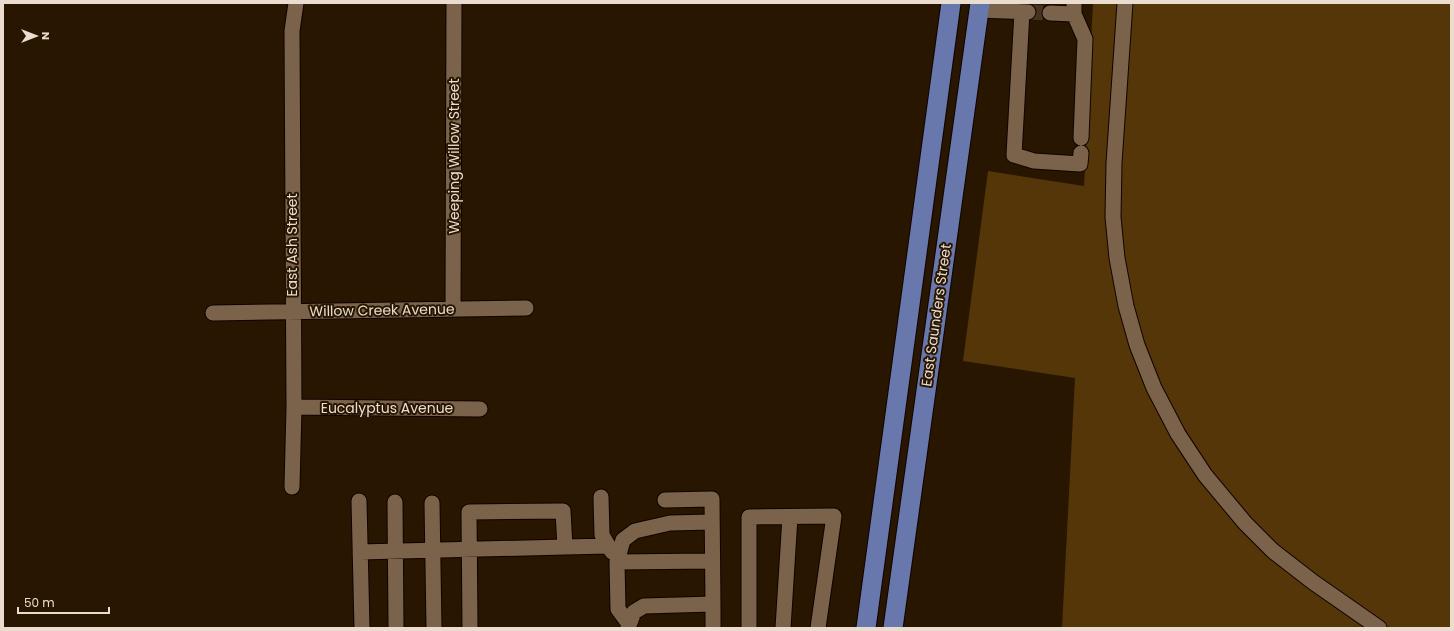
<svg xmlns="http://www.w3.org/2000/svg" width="1454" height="631" font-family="Poppins,sans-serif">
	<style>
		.green { fill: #543609 }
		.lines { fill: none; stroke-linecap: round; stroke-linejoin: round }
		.minor-tunnel { stroke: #45341f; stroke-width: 15; stroke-dasharray: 15 8; stroke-linecap: butt }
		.minor-casing { stroke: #100300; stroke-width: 17 }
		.major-casing { stroke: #100300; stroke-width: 21 }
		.minor { stroke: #7a634a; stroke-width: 15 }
		.major { stroke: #6978ac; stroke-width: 19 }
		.labels { text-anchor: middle; stroke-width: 4; stroke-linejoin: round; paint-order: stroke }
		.street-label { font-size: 14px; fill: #eaddcf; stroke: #281600 }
	</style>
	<rect width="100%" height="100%" fill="#281600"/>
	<path class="green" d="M1093 3H1451V628H1062L1075 378 963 361 988 171 1084 186Z"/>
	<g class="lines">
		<path class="minor-tunnel" d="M1028 12 1050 13"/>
		<g class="minor-casing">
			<path id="minor" d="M1125 3 1114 163 1113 217 1117 258 1126 306 1137 345 1154 388 1178 434 1205 475 1245 523 1273 551 1313 582 1379 628
				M979 10 1028 12
				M1022 12 1014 155 1034 161 1080 164 1081 153
				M1050 13 1074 14V3
				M1074 14 1085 39 1081 138
				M453 309 454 3
				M213 313 526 308
				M294 407 480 409
				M292 487 294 407 292 31 296 3
				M601 497 602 535 612 552
				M665 500 712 499 713 604
				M359 501 362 628
				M395 502 396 628
				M432 503 434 628
				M360 552 565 547
				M617 562 712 561
				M629 624 618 609 617 562 623 540 635 531 670 523 712 522
				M470 628 469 512 563 511 565 547 608 546
				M628 628 634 612 644 606 713 604V628
				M749 628V517L834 516 818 628
				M783 628 790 517"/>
		</g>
		<g class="major-casing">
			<path id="major" d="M866 628 951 3
				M893 628 980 3"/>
		</g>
		<use href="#minor" class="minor"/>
		<use href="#major" class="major"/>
	</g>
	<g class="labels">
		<g class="street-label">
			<text transform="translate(454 156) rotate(-90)" y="5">Weeping Willow Street</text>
			<text transform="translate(292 245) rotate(-90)" y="5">East Ash Street</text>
			<text transform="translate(382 310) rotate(-1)" y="5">Willow Creek Avenue</text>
			<text transform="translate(936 315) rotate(-82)" y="5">East Saunders Street</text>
			<text x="387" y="413">Eucalyptus Avenue</text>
		</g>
	</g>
	<rect width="1454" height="631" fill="none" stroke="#eaddcf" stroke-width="8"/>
	<g transform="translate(36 36) rotate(90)" stroke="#281600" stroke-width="3" paint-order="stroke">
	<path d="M0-3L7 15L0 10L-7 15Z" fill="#eaddcf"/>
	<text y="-6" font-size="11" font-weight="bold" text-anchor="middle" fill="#eaddcf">N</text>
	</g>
	<path d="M18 607v6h91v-6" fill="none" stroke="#eaddcf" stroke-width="2"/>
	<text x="24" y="607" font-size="12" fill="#eaddcf" stroke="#281600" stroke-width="3" paint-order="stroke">50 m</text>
</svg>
